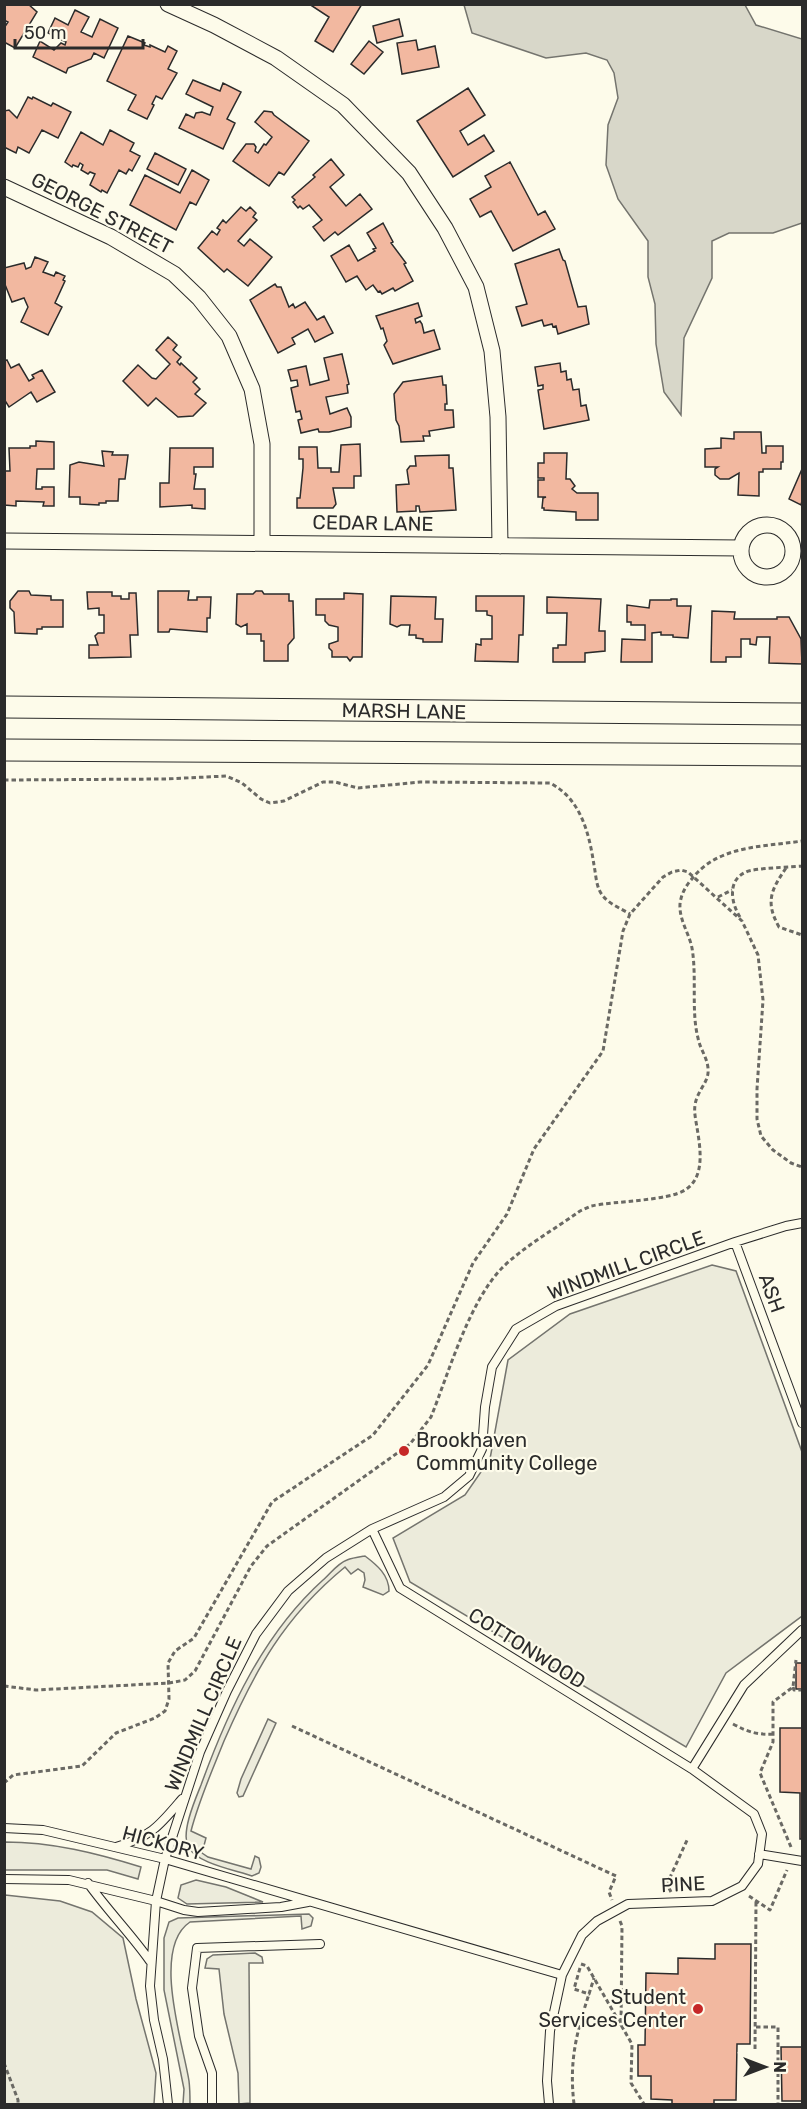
<svg xmlns="http://www.w3.org/2000/svg" width="807" height="2109" font-family="Rubik,sans-serif">
	<style>
		.green { fill: #ecebdb; stroke: #74746e; stroke-width: 1.5 }
		.water { fill: #d8d7c9; stroke: #74746e; stroke-width: 1.5 }
		.building { fill: #f2b8a0; stroke: #2b2b2b; stroke-width: 1.5 }
		.lines { fill: none; stroke-linecap: round; stroke-linejoin: round }
		.service-casing { stroke: #2b2b2b; stroke-width: 10 }
		.minor-casing { stroke: #2b2b2b; stroke-width: 17 }
		.secondary-casing { stroke: #2b2b2b; stroke-width: 23 }
		.path { stroke: #6a6964; stroke-width: 3; stroke-dasharray: 4.5 3; stroke-linecap: butt }
		.service { stroke: #fdfbea; stroke-width: 8 }
		.minor { stroke: #fdfbea; stroke-width: 15 }
		.secondary { stroke: #fdfbea; stroke-width: 21 }
		.poi-dot { fill: #c62828; stroke: #fdfbea; stroke-width: 2 }
		.labels { text-anchor: middle; stroke-width: 4.5; stroke-linejoin: round; paint-order: stroke }
		.street-label { font-size: 20px; fill: #2b2b2b; stroke: #fdfbea }
		.poi-label { font-size: 20px; fill: #2b2b2b; stroke: #fdfbea; text-anchor: start }
	</style>
	<rect width="100%" height="100%" fill="#fdfbea"/>
	<path class="green" d="M712 1265 736 1271 802 1452V1616L726 1673 686 1747 410 1582 393 1538 465 1495 490 1459 508 1360 570 1314Z
		M365 1556C377 1565 389 1575 389 1591L383 1595 363 1587 365 1580 364 1573 358 1569 351 1574 345 1567C284 1617 255 1670 224 1741 212 1771 199 1800 191 1831L206 1838 202 1853 208 1857 251 1869 255 1856 259 1858 261 1867 259 1873 252 1876C235 1870 195 1863 188 1846 181 1832 195 1800 201 1785 228 1711 263 1634 323 1580 330 1574 338 1563 347 1560 352 1558 359 1557 365 1556Z
		M268 1719 276 1723 243 1796 239 1797 237 1793 241 1779Z
		M5 1842C52 1842 96 1853 141 1867L138 1879 107 1870H5Z
		M196 1880 226 1887 263 1902 187 1904 178 1898 181 1885Z
		M5 1895 60 1901 92 1912 123 1938 136 1999 156 2073 154 2104H5Z
		M309 1914 313 1918 311 1926 302 1929 301 1916 190 1922C151 1948 183 2043 189 2081 190 2089 190 2097 190 2104H183L184 2089 164 1990V1938L169 1922 178 1918Z
		M255 1953 262 1957 263 1963H249L250 2103 239 2104 238 2073 224 2014 219 1969 205 1968 207 1959 213 1955Z"/>
	<path class="water" d="M464 5H745L756 25 802 39V223L773 233H729L712 241V278L684 338 681 415 664 392 656 344 655 304 648 277V241L618 199 606 165 608 125 618 98 614 73 607 60 586 53 546 58 472 33Z"/>
	<path class="building" d="M4 4H28L37 12 15 48 4 42V28L8 22 4 20Z
		M309 4H362L333 52 315 41 329 17Z
		M75 10 89 17 81 32 92 37 100 19 118 28 104 58 94 53 91 59 68 68 66 73 33 57 40 41 54 50 61 43 65 45 66 42 48 33 55 18 68 25Z
		M399 19 403 36 377 43 373 26Z
		M128 36 145 43 144 45 150 47V45L165 52 168 46 177 51 168 69 177 73 162 99 156 96 152 104 154 105 147 119 128 110 136 95 107 81Z
		M416 40 418 50 435 46 439 67 402 74 397 43Z
		M369 41 383 52 364 74 351 64Z
		M193 80 220 91 223 83 241 92 227 119 235 123 223 149 179 128 186 114 194 118 196 113 202 112 210 115 213 107 186 94Z
		M468 88 485 115 460 131 468 145 484 135 494 151 453 177 417 121Z
		M28 97 32 99 33 97 51 106 53 103 71 112 58 138 42 130 29 153 18 147 16 153 4 147V111L9 110 17 118Z
		M264 111 272 112 274 115 309 141 284 175 279 172 269 186 233 161 246 144H254L256 147 255 151 258 153 264 144 266 145 272 137 255 122Z
		M110 130 134 143 130 151 140 156 132 171 129 169 126 174 119 170 107 193 102 190 101 192 90 185 95 174 90 172 88 174 81 170 83 165 80 163 78 167 73 165 72 167 65 162 81 132 103 145Z
		M155 153 186 169 178 185 147 169Z
		M331 159 344 175 330 187 346 206 360 194 372 209 338 235 335 232 324 241 313 227 322 220 309 205 303 209 300 206 298 208 293 202 295 200 292 197 315 177 313 175Z
		M510 162 538 215 545 211 555 229 513 251 491 211 480 217 470 199 491 187 485 176Z
		M192 170 209 180 196 205 190 202 176 230 130 205 145 175 180 193Z
		M241 207 246 211 250 207 256 213 253 217 257 220 238 241 244 246 250 239 272 257 248 286 227 269 224 272 198 248 212 231 217 235 220 230 217 228 223 220 226 223Z
		M383 223 393 242 391 243 406 263 404 264 413 281 395 291 393 288 382 294 380 291 378 292 373 285 366 290 357 276 346 282 331 256 349 245 358 261 375 251 373 249 376 248 367 233Z
		M559 249 563 260 565 261 578 307 586 306 589 324 558 334 556 326 553 327 552 324 544 326 542 320 522 326 516 307 527 304 515 264Z
		M35 257 48 262 43 272 54 276 56 272 65 276 63 280 65 281 55 303 62 307 48 335 21 322 28 307 24 298 12 302 4 282V268L24 263 26 269 31 267Z
		M275 284 277 287H281L289 307 293 304 295 308 305 302 317 320 324 316 333 333 315 342 308 329 292 338 295 344 278 353 250 300Z
		M418 303 422 316 415 319 416 323 420 321 422 324 424 333 434 330 440 349 393 364 384 345 387 341 383 328 381 329 376 316Z
		M168 337 177 345 173 350 181 357 177 362 180 365 181 363 197 378 193 382 200 389 195 394 206 403 193 416 178 417 156 398 148 406 123 381 138 365 152 378 156 379 170 364 156 350Z
		M342 354 349 384 347 385 348 393 326 397 330 414 347 408 351 417V427L329 432H319L318 429 301 433 298 420 302 419 300 411 296 412 291 388 298 386 297 380 291 381 288 370 306 366 310 385 329 380 324 358Z
		M7 360 11 368 19 364 29 381 34 378 32 375 42 370 55 392 37 402 31 392 9 407 4 399V361Z
		M560 363 561 372 566 371 567 380 571 379 573 390 579 389 581 406 586 405 589 420 544 429 538 390 543 389V385L538 386 535 367Z
		M442 376 443 385H446L447 404H445V410H453L454 427 429 431 430 436H423L424 441 401 442 399 426 396 420 394 394 403 382Z
		M734 432H761L762 453H766V446H783V462H781V469H763V472H759V496L738 495 739 473 729 479H720L715 475V469L718 467H705V449L721 448V438L734 439Z
		M36 441 54 442V469H37L36 489H42V487H54V506H43L44 502 16 501V506L4 505V471H10L9 448H30V446H36Z
		M360 444 361 476H354V488H333L336 504 333 508H297V498H300L303 468V459H299V447H317L318 468H331V472H339L341 445Z
		M170 448H213V467H194V474H196L194 489H205V509L192 508V505L160 507V483H169Z
		M102 451 113 452 112 455H128L125 479H119L118 501H106V503H99V505L80 504V497H69L70 465 79 462 104 466Z
		M544 453H567L566 479H570L575 486 572 489 577 493H598V520H576V512L544 510V508H542L543 498 546 497H538V480H544V478H538V463H544Z
		M449 455V468H453L456 510 420 512 419 506H416V511L397 512 396 485 409 484 407 470 410 466H416L415 456Z
		M802 469V501L801 505 789 499Z
		M18 591H29L31 595 51 596V600H63V627H42V629H37V634L15 633 14 612 10 608V601Z
		M158 591H189L188 600H197V597H211L210 618H207V632L170 629 169 632H158Z
		M256 591H262L264 594H289V601H293L294 638 288 645V661H264V641H261V634H247V624L241 627 236 624 237 594H253Z
		M87 592H112V596H121V599H129V593H136L138 635H130L131 657 89 658V645H98L95 636 98 633H104V615H99V608L88 609Z
		M344 593 363 594 362 657H353L350 661 347 657H332V651L329 648V644L338 641V627L329 625 325 621V615H316V599H344Z
		M391 596 436 597 435 619H443L442 642H423V639L416 638V635H409L410 625H401L397 627 390 624Z
		M476 596H524L523 635H519L518 662 475 661 476 644 481 645V639H492V616L487 615V611H476Z
		M547 597 601 599 599 631H605V651L585 653V662H553V648H558V645H566L567 613H547Z
		M671 599H677V606H691L688 638 673 637V635H661V632L652 633V662H621L622 639 645 640V625H631V622H627V605L649 608 650 600H671Z
		M712 611 735 612 734 619H777V617H789L801 639 802 664 769 663 770 637H757L756 645 750 644V639H741V657H726V662H711Z
		M796 1663H802V1689H796Z
		M780 1728H802V1839H800V1793L780 1792Z
		M715 1944H751L750 2044H737L736 2100H714V2104H672V2100L651 2099V2076H638V2045H645L646 1973 678 1974V1958L715 1959Z
		M781 2047H802V2101H782Z"/>
	<g class="lines">
		<g class="service-casing">
			<path id="service" d="M735 1242 802 1423
				M372 1529 400 1588 692 1769
				M4 1828 43 1830 165 1859 562 1975
				M116 1847C152 1836 159 1826 182 1799
				M759 1854 802 1861
				M4 1879 69 1880 156 1901 184 1910 198 1912 281 1907 308 1902
				M88 1883C108 1911 131 1934 150 1961
				M168 2104 163 2059 154 2020 150 1986 156 1901 165 1859 200 1752 227 1691 256 1634 288 1591 326 1558 372 1529 444 1497 469 1476 482 1449 485 1407 492 1367 516 1329 556 1306 735 1242 786 1226 802 1223
				M212 2104V2073L199 2036 192 1988 197 1948 320 1944
				M549 2104 547 2081 550 2031 562 1975 582 1935 597 1921 628 1904 712 1901 742 1886 758 1864 762 1834 754 1814 692 1769 744 1685 802 1630"/>
		</g>
		<g class="minor-casing">
			<path id="minor" d="M168 4 214 25 276 58 343 105 409 173 445 228 476 287 492 351 498 417 500 546
				M4 187 111 237 174 274 199 298 229 336 252 389 262 444V543
				M741 551a26 26 0 1 1 52 0a26 26 0 1 1-52 0Z
				M4 541 741 548"/>
		</g>
		<g class="secondary-casing">
			<path id="secondary" d="M4 707 802 714
				M4 750 802 755"/>
		</g>
		<path class="path" d="M4 780 166 779 226 776 242 783 261 799 270 803 284 801 323 782H335L358 788 420 782 550 783C581 799 589 833 594 865 596 875 596 888 603 896 609 904 622 909 630 914
			M786 868C771 890 765 902 779 927L802 935
			M718 897 732 890
			M740 917C731 903 727 880 746 872 753 868 793 867 802 866
			M4 1686 36 1690 169 1683 185 1680 195 1671 251 1566 267 1546 410 1444 431 1417C449 1372 469 1302 502 1268 523 1247 555 1229 580 1211L591 1206C614 1201 668 1201 685 1190 709 1175 698 1138 695 1115 692 1092 710 1085 708 1068 707 1057 700 1049 698 1038 691 1011 697 977 692 948 689 933 679 920 680 904 681 895 685 887 691 880 717 845 763 847 802 841
			M793 1687 794 1690H802
			M733 1724C748 1732 757 1735 774 1734
			M292 1726 616 1876 609 1892 612 1900
			M4 1783 13 1775 82 1766 116 1733 155 1718 165 1711 169 1699 168 1663 175 1651 194 1638 272 1502 373 1435 428 1365 473 1263 507 1214 534 1149 603 1051 623 931 630 914 663 877 672 872 681 870 688 872 742 921 758 955 763 1000 757 1089V1119L761 1136 773 1150 791 1163 802 1167
			M791 1847 760 1773 773 1742V1702L793 1687 796 1660
			M671 1892 667 1884 688 1838
			M749 1896 770 1910 787 1870
			M620 1921 622 1926 621 2026
			M581 1964 587 1966 632 2044 631 2083 644 2104
			M580 1968 574 1989 589 1994 594 1978
			M756 2027H778V2104
			M755 2049 756 1900
			M4 2063 18 2100V2104
			M574 2104C569 2062 576 2034 589 1994"/>
		<use href="#service" class="service"/>
		<use href="#minor" class="minor"/>
		<use href="#secondary" class="secondary"/>
	</g>
	<g class="poi-dot">
		<circle cx="404" cy="1451" r="6"/>
		<circle cx="698" cy="2009" r="6"/>
	</g>
	<g class="labels">
		<g class="street-label">
			<text transform="translate(102 213) rotate(27)" y="7">GEORGE STREET</text>
			<text transform="translate(373 523) rotate(1)" y="7">CEDAR LANE</text>
			<text transform="translate(404 711) rotate(1)" y="7">MARSH LANE</text>
			<text transform="translate(626 1265) rotate(-20)" y="7">WINDMILL CIRCLE</text>
			<text transform="translate(772 1293) rotate(70)" y="7">ASH</text>
			<text transform="translate(527 1648) rotate(32)" y="7">COTTONWOOD</text>
			<text transform="translate(203 1714) rotate(-67)" y="7">WINDMILL CIRCLE</text>
			<text transform="translate(163 1843) rotate(15)" y="7">HICKORY</text>
			<text transform="translate(683 1884) rotate(-3)" y="7">PINE</text>
		</g>
		<g class="poi-label">
			<text x="416" y="1447">Brookhaven<tspan x="416" dy="23">Community College</tspan></text>
			<text x="686" y="2004" text-anchor="end">Student<tspan x="686" dy="23">Services Center</tspan></text>
		</g>
	</g>
	<rect width="807" height="2109" fill="none" stroke="#2b2b2b" stroke-width="12"/>
	<g transform="translate(765 2067) rotate(90)" stroke="#fdfbea" stroke-width="4.5" paint-order="stroke">
	<path d="M0-4.5L10 22L0 15L-10 22Z" fill="#2b2b2b"/>
	<text y="-9" font-size="16" font-weight="bold" text-anchor="middle" fill="#2b2b2b">N</text>
	</g>
	<path d="M15 39v9h128v-9" fill="none" stroke="#2b2b2b" stroke-width="3"/>
	<text x="24" y="39" font-size="18" fill="#2b2b2b" stroke="#fdfbea" stroke-width="4.5" paint-order="stroke">50 m</text>
</svg>
